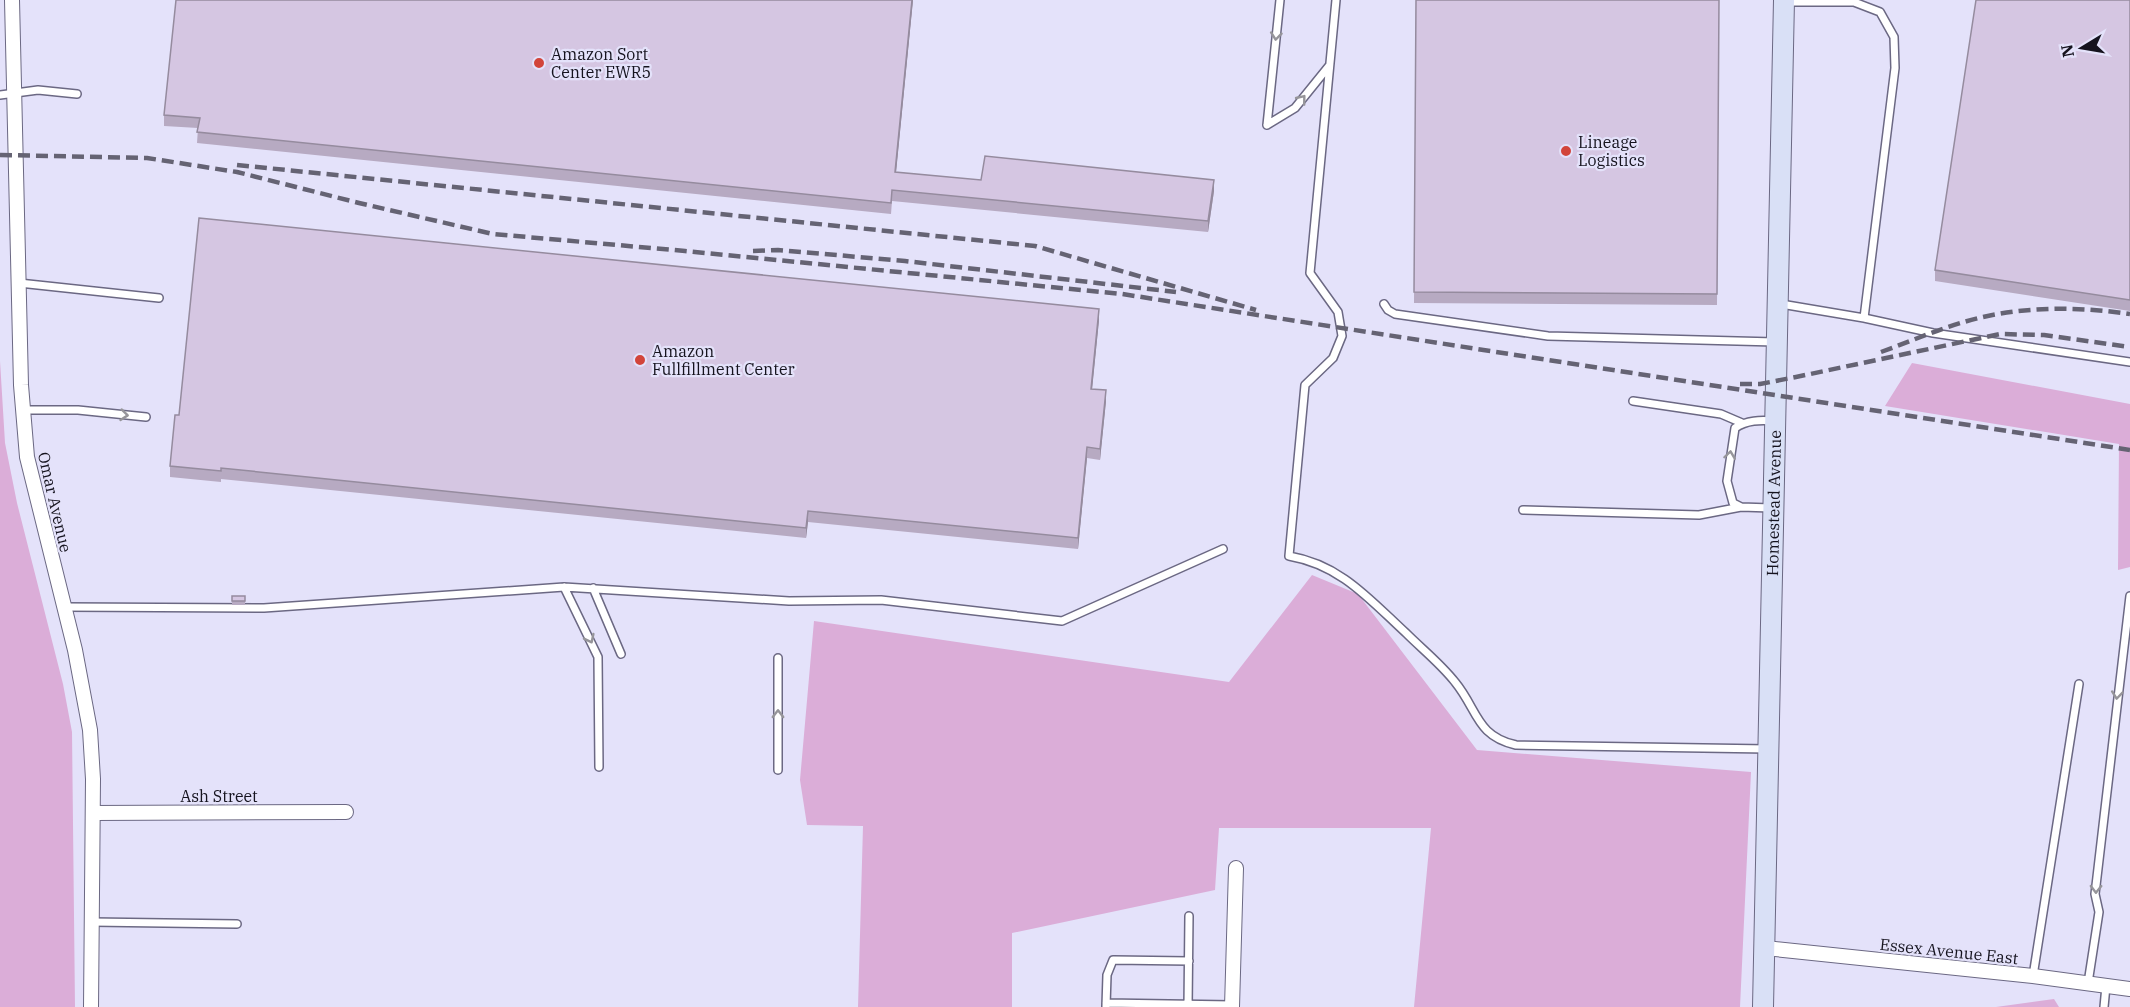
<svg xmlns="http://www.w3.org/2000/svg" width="2130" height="1007" font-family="'IBM Plex Serif',serif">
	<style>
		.green { fill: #dbadd8 }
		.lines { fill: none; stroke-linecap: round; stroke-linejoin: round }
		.lane-casing { stroke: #6b6883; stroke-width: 10 }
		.street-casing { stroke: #6b6883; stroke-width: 16 }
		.secondary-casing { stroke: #6b6883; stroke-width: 22 }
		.lane { stroke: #fff; stroke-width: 7 }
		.street { stroke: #fff; stroke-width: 14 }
		.secondary { stroke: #d9e0f6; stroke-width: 20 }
		.rail { stroke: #656373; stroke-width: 4.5; stroke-dasharray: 12 6; stroke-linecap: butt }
		.wall { fill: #b7aac2 }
		.shaded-wall { fill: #958b9e }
		.building { fill: #d5c6e2; stroke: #958b9e; stroke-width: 1.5 }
		.oneway { stroke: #96959a }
		.poi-dot { fill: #d2443a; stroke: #e4e2fa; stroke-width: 2 }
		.labels { text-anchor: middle; stroke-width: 4.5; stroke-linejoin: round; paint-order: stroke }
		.poi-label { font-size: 16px; fill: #15131e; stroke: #e4e2fa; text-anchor: start }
		.street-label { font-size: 16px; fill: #15131e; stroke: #e4e2fa }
	</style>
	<rect width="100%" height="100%" fill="#e4e2fa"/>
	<path class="green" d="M0 361 5 443 17 503 63 684 72 732 75 1007H0Z
		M1912 363 2130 404V567L2118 570 2119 444 1885 406Z
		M1312 575 1358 594 1477 750 1751 772 1740 1007H1414L1431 828H1219L1215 890 1012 933V1007H858L863 826 807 825 800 780 814 621 1229 682Z
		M2054 999 2059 1007H1996Z"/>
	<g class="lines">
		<g class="lane-casing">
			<path id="lane" d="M1336 0 1310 273 1338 312 1342 336 1333 358 1305 385 1289 556C1341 565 1369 599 1406 633 1422 649 1441 664 1455 682 1478 710 1476 736 1516 745L1768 749
				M1785 2H1854L1880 12 1894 37 1895 68 1864 318
				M0 95 38 90 77 94
				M1267 125 1280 0
				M1267 125 1295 108 1329 66
				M19 283 159 298
				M1384 304 1388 310 1395 314 1548 336 1775 342
				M1781 304 1864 318 1933 333 2130 362
				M1633 401 1721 414 1742 423
				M22 410H78L146 417
				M1741 507 1733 503 1727 481 1735 428C1747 420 1760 420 1774 421
				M1523 510 1699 515 1741 507 1771 508
				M564 587 598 657 599 767
				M593 588 621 654
				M64 607 264 608 564 587 789 601 881 600 1062 621 1223 549
				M778 770V658
				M92 922 237 924
				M2033 976 2079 684
				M2088 983 2099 912 2095 894 2130 596
				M1106 1003 1232 1005
				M1106 1006 1107 975 1113 960 1189 961
				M1188 1007 1189 916
				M2104 1007 2106 986"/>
		</g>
		<g class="street-casing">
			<path id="street" d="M12 0 21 385 27 457 75 650 90 730 93 779 91 1007
				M93 813 346 812
				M1765 948 2033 976 2130 989
				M1232 1007 1236 868"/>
		</g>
		<g class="secondary-casing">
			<g id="secondary">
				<path id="s1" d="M1763 1007 1784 0"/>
			</g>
		</g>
		<use href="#lane" class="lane"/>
		<use href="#street" class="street"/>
		<use href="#secondary" class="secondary"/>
		<path class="rail" d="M0 155 147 158 237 172 359 203 493 234 685 251 1122 294 2130 450
			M237 165 1035 246 1256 310
			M753 251 778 250 905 261 1176 292
			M1881 352C1909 342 1936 330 1964 322 2017 306 2076 306 2130 314
			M1740 384H1760L1796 377 2000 334 2044 335 2130 347"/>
	</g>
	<path class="wall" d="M913 0 896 172 981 180 1214 191 1208 232 892 201 891 214 197 143 198 128 164 126V115Z
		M1416 0H1719L1717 305 1414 303Z
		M2130 0V311L1935 281V270Z
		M1099 320 1092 389 1106 401 1100 460 1087 458 1078 549 808 522 806 538 221 479V482L170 477V466L179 415Z
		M232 596H245V605H232Z"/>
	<path class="shaded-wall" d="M912 0H913L895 183V172Z
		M1214 180V191L1208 232V221Z
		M1099 309V320L1091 400V389Z
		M1106 390V401L1100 460V449Z
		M1087 447V458L1078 549V538Z
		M808 511V522L806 538V528Z"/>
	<path class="building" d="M176 0H912L895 172 981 180 985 156 1214 180 1208 221 892 190 891 203 197 132 200 118 164 115Z
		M1416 0H1719L1717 294 1414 292Z
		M1976 0H2130V300L1935 270Z
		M199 218 1099 309 1091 389 1106 390 1100 449 1087 447 1078 538 808 511 806 528 221 468V471L170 466 175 415H179Z
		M232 596H245V601H232Z"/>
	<defs><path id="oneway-chevron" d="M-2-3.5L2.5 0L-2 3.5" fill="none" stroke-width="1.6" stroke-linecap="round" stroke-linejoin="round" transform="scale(1.5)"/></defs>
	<g class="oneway">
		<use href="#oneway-chevron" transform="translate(1276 36) rotate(96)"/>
		<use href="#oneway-chevron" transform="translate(1302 99) rotate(-51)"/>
		<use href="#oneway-chevron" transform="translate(124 415) rotate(6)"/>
		<use href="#oneway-chevron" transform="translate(1730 455) rotate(-82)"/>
		<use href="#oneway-chevron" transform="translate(590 639) rotate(64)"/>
		<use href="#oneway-chevron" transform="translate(2117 695) rotate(96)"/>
		<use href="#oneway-chevron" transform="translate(778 714) rotate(-90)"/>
		<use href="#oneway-chevron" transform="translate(2096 889) rotate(91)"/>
	</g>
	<g class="poi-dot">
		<circle cx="539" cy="63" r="6"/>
		<circle cx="1566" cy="151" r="6"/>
		<circle cx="640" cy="360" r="6"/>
	</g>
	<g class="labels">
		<g class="poi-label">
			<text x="551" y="60">Amazon Sort<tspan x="551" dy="18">Center EWR5</tspan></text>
			<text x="1578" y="148">Lineage<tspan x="1578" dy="18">Logistics</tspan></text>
			<text x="652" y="357">Amazon<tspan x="652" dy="18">Fullfillment Center</tspan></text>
		</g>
		<g class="street-label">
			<text transform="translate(55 502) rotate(77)" y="6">Omar Avenue</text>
			<text dy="6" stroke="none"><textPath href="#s1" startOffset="504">Homestead Avenue</textPath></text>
			<text x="219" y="802">Ash Street</text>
			<text transform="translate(1949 951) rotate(6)" y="6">Essex Avenue East</text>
		</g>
	</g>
	<g transform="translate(2082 48) rotate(259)" stroke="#e4e2fa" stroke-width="4.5" paint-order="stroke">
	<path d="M0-4.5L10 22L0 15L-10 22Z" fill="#15131e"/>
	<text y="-9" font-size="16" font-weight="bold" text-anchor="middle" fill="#15131e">N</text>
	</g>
</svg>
